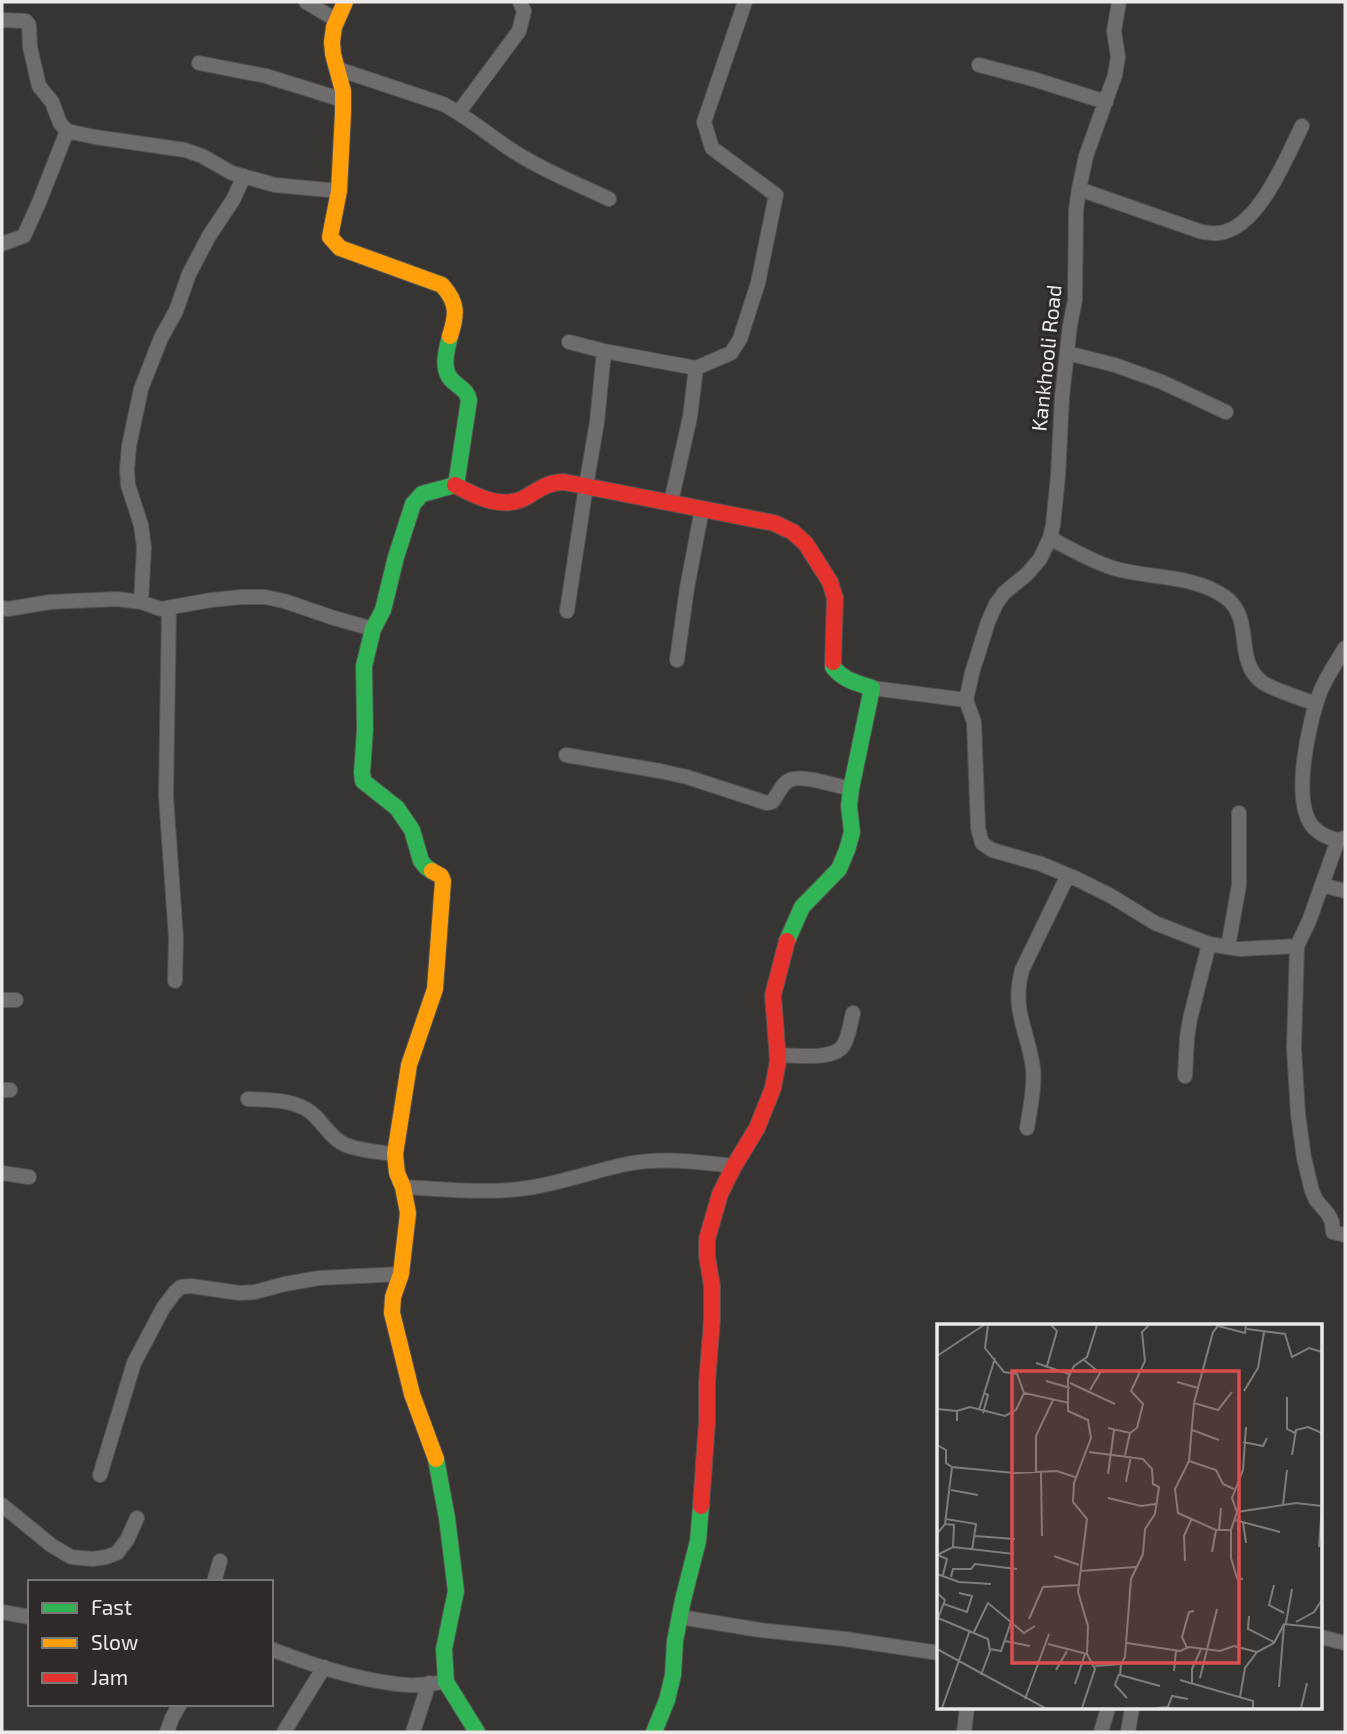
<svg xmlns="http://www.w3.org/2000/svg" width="1347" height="1734" font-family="'Exo 2',sans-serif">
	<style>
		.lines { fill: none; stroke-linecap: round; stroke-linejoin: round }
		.street-casing { stroke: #545251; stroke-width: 16 }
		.fast-casing { stroke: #545251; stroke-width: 18 }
		.slow-casing { stroke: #545251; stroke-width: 18 }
		.jam-casing { stroke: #545251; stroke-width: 18 }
		.street { stroke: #6e6c6c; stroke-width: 14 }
		.fast { stroke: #30b455; stroke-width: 16 }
		.slow { stroke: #ff9f0a; stroke-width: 16 }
		.jam { stroke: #e5322d; stroke-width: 16 }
		.labels { text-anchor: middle; stroke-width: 6; stroke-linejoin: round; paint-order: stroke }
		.street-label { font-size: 21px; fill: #ece9e8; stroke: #2e2a29 }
		.inset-road { fill: none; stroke: #7f7d7c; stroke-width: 2 }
		.view { fill: #da4f4e; fill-opacity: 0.15; stroke: #da4f4e; stroke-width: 3.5 }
		.inset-edge { fill: none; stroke: #ece9e8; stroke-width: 3.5 }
	</style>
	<rect width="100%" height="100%" fill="#373534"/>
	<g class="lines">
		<g class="street-casing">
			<path id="street" d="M306 2 336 20
				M2 20 26 21 29 25 30 47 39 86 52 102 60 123 67 131 95 137 185 150 202 156 232 173 275 185 339 191
				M199 63 266 76 343 100
				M979 65 1033 79 1106 102
				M338 69 443 104C466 116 485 132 507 147 538 168 575 183 609 199
				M459 112 519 31 524 11 520 2
				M1079 189 1202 232C1207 232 1213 234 1219 233 1258 229 1286 158 1302 126
				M2 244 24 236 40 200 67 131
				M569 342 604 351 696 368 731 353 740 339 758 283 776 195 712 148 704 122 745 2
				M1067 353 1115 365 1162 382 1226 412
				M671 502 690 417 696 368
				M1050 538C1070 549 1091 561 1113 568 1149 579 1193 574 1225 597 1255 618 1233 660 1262 682 1271 689 1303 699 1316 704
				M141 602 144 547 141 525 128 485 127 469 129 446 141 389 161 338 176 311 189 274 209 236 233 200 244 176
				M2 608 8 609 50 602 117 599 141 602 161 609 211 600 242 597H265L284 601 334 618 373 629
				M169 608 166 796 176 938 175 981
				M567 611 586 486 597 422 604 351
				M677 660 687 588 702 509
				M872 688 966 700
				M966 700 972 673 988 622 996 604 1004 593 1027 574 1040 559 1050 538 1053 525 1058 476 1062 397 1070 325 1075 300 1076 210 1079 189 1086 156 1115 75 1118 57 1114 31 1119 2
				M966 700 974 722 978 828 982 843 992 850 1041 864 1077 879 1111 896 1155 923 1209 944 1240 949 1297 946
				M566 755 660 771 687 777 767 803 772 802C778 795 782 783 790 780 802 774 837 786 851 789
				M1345 838 1338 840 1309 921 1297 946 1294 1048 1298 1114 1304 1158 1312 1191 1316 1200 1328 1214 1332 1222 1333 1232 1345 1235
				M1338 840C1328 838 1321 835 1314 828 1290 803 1309 720 1321 690 1327 676 1337 661 1345 648
				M1322 885 1345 891
				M1228 947 1239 885V813
				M2 1000H16
				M777 1055C794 1055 832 1061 843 1046 849 1037 850 1024 853 1013
				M1185 1076 1187 1038 1190 1019 1209 944
				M2 1090H10
				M248 1099C270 1100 298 1099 315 1116 325 1126 333 1140 346 1145 361 1151 379 1152 395 1154
				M1027 1128C1030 1109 1035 1087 1033 1068 1028 1030 1011 1011 1022 970L1068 875
				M2 1173 29 1177
				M403 1187C443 1189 488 1194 527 1188 561 1183 593 1171 627 1164 662 1157 699 1162 734 1166
				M100 1475 134 1363 163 1308 175 1292 181 1287 191 1286 240 1293 255 1292 285 1284 319 1278 401 1274
				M2 1505 51 1545 71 1557 93 1559 106 1557 117 1553 127 1540 137 1518
				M214 1582 220 1561
				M2 1612 30 1617
				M680 1617 760 1630 845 1639 939 1653
				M1321 1637 1345 1643
				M271 1649C314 1666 362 1682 408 1685 421 1686 434 1683 446 1682
				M167 1732 172 1718 180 1704
				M284 1732 324 1667
				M413 1732 429 1683
				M964 1732 967 1708
				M1101 1732 1108 1708
				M1128 1732 1132 1708"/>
		</g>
		<g class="fast-casing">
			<path id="fast" d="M432 871 426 867 421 861 412 830 397 808 363 781 362 772 365 730 364 666 373 629 383 610 396 557 413 504 422 494 455 485 457 479 469 400C467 391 462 389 455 383 440 372 446 352 450 336
				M787 941 802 907 839 869 847 850 852 832 849 806 851 789 872 688C857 683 843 680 833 667V662
				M436 1459 447 1518 456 1591 444 1649 446 1682 477 1732
				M654 1732 667 1700 673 1675 675 1641 683 1600 698 1541 701 1506"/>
		</g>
		<g class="slow-casing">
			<path id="slow" d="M345 2 334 27 332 42 333 54 343 91V113L339 191 330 237 340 248 442 285C458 303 457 314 450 336
				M432 871 441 876 443 881 435 989 409 1065 395 1154 397 1173 403 1187 408 1213 401 1274 393 1297 392 1313 412 1394 436 1459"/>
		</g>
		<g class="jam-casing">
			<path id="jam" d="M455 485C477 497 504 511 528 496 541 488 549 482 564 482L774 523 793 532 806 544 830 582 835 598 833 662
				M701 1506 707 1422V1383L712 1319V1286L707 1256V1239L720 1194 734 1166 757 1128 773 1088 778 1061 773 995 787 941"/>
		</g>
		<use href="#street" class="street"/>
		<use href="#fast" class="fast"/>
		<use href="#slow" class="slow"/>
		<use href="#jam" class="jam"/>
	</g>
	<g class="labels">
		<g class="street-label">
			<text transform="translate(1047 358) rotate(-84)" y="7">Kankhooli Road</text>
		</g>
	</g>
	<g transform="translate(937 1324)">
		<rect width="385" height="385" fill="#373534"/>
		<path class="inset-road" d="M51 1 48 24 67 48 80 50 87 69 132 79M310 5 348 10 355 33 372 24 385 28M0 32 47 1M147 36 163 49 153 66M99 39 132 50M110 42 120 7 114 1M109 57 133 64M240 58 261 64M133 59 178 80M307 67 321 44 327 8M350 73V105L358 109M257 79 281 86 295 68M0 85 20 87V97M42 86 58 34M20 87 33 83 68 92 79 86 87 69M46 89 51 71 47 69M171 104 193 109 200 104 206 80 194 67 208 37 205 8 212 1M255 106 282 116M306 118 326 122 330 114M0 121 9 126V139L15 143 77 149 120 147 138 153M152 128 206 135 215 145 216 160 222 163 218 190 208 205 206 230 194 255 188 333 184 340 158 342M188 131 193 109M355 131 359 106 371 103 385 109M252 137 279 146 286 160 297 165M99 148V112L116 76M104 149 105 212M171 150 177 106M189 158 194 132M14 166 41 171M171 174 204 182 219 180M346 181 350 146M300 188 295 174 306 146 309 103M9 195 39 200 35 226M298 196 343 208M306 198 309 219M8 200 17 201 16 223M282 206 284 184M294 206H279L241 189 238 165 252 137 257 79 276 8 281 2 308 9 309 1M0 210 8 200 15 143M38 212 78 215M382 223 385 182M275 228 279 206M0 231 16 223 77 230M1 231 10 235 6 251M117 232 142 241M248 237 247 212 255 194M143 247 199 243M0 250 22 258 54 260M14 253 16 245H34L38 240 80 245M306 255 300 254 294 234V206L300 188 359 179 385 182M337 261 332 281 347 289M0 269 8 276 1 294M7 280 30 288 35 272 22 269M312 292 311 305 337 318M1 294 51 315 53 327 44 351M92 295 106 263 143 261M359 298 377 288 385 276M349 299 355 265M37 308 51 279 87 309 98 302M68 317 93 322M190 319 243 327 252 323 283 327 297 322 320 328M111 320 150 330M250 324 245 313 252 288 257 287M0 325 108 384M53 325 64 327 74 298M184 340 183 351 223 362M119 346 130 327M237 347 239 326M182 350 178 361 190 374M263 354 280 285M243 356 316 377V384M255 359V345L264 325M138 360 148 330M342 363 347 301M303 373 308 344 320 328 337 319 347 300 385 304M88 375 112 310M5 384 33 306M145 384 158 345 150 330 151 302 141 268 150 195 136 178 137 159 154 114 151 96 131 87V54L137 42 150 33 160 1M219 384 231 383 235 372 251 375M364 384 370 359"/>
		<path class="view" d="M75 47H302V339H75Z"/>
		<rect width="385" height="385" class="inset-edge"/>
	</g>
	<rect width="1347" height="1734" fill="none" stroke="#ece9e8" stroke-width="7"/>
	<rect x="28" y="1580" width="245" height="126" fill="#2e2a29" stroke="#7a7675" stroke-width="2"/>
	<rect x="42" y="1603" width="35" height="10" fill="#30b455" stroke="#7a7675" stroke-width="2"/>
	<text x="91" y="1615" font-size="21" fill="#ece9e8">Fast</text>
	<rect x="42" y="1638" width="35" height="10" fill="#ff9f0a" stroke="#7a7675" stroke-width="2"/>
	<text x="91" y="1650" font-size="21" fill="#ece9e8">Slow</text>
	<rect x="42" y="1673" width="35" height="10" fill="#e5322d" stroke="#7a7675" stroke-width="2"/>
	<text x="91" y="1685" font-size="21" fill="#ece9e8">Jam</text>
</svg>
